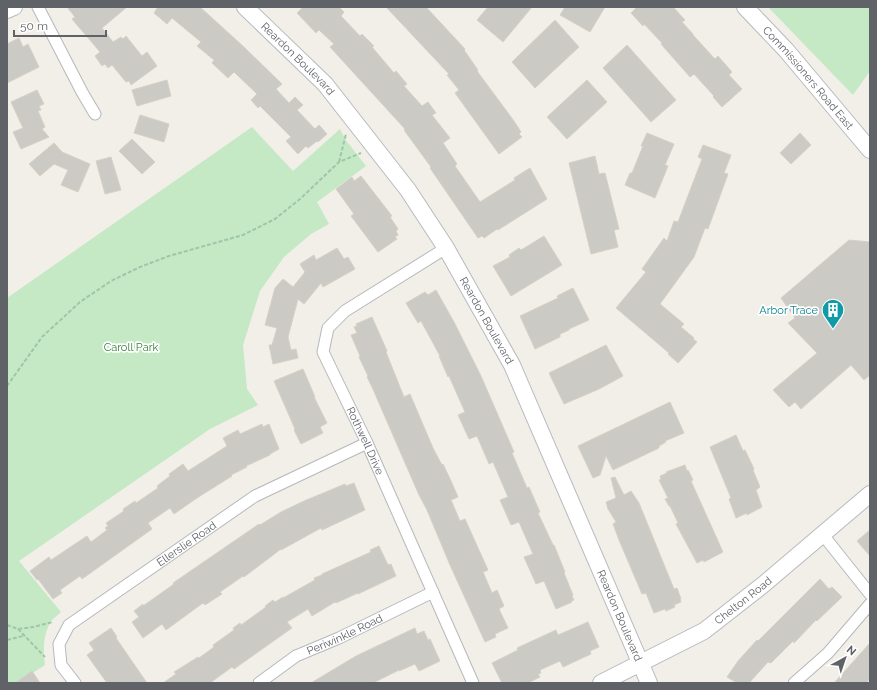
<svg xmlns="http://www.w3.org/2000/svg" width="877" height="690" font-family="Raleway,sans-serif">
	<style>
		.green { fill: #c5e8c5 }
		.building { fill: #cccac5; stroke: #d6d1c6 }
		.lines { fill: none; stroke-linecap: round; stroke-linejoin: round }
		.street-casing { stroke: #b5b8bc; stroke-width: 13 }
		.secondary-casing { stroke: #b6babf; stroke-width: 18 }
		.path { stroke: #9cc7a9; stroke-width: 2; stroke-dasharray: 4 2; stroke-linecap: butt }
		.street { stroke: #fff; stroke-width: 11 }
		.secondary { stroke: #fff; stroke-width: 16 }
		.labels { text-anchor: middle; stroke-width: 3.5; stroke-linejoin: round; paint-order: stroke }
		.street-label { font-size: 11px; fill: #5f6368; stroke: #fff }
		.culture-label { font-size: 11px; fill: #0d838f; stroke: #fff; text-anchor: end }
		.park-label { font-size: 11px; fill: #348238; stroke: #fff }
	</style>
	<rect width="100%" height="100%" fill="#f1efe8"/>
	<path class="green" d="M768 7H870V71L853 95Z
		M252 127 293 171 340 129 345 139 366 166 317 202 329 224 311 234 284 257 260 291 243 345 247 389 258 405 210 429 19 561 61 612C58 615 52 619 50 623 43 635 43 652 45 665L17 683H7V298Z"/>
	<path class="building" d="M67 7H127L102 28 113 42 121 37 123 39 126 36 142 56 147 52 157 66 131 85 129 81 126 82 112 65 108 68 105 64 102 66 95 56 100 52 72 19 75 17Z
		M158 7H200L244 47 282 84 276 89 289 103 295 97 303 105 297 110 315 129 319 125 327 134 318 142 317 141 308 148 306 146 298 154 286 141 291 137 260 106 258 108 251 100 257 94 234 72 228 78 212 63 214 60 197 46 201 42 172 18 167 24 154 13Z
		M303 7H339L344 12 341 16 360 36 362 34 374 46 372 47 394 73 396 71 407 84 404 86 422 106 428 102 436 113 432 115 450 138 443 143 457 164 455 166 480 202 515 180 514 178 530 168 547 199 498 230 497 229 484 238 482 236 478 238 430 168 431 167 404 130 405 129 330 47 334 44 319 30 316 33 297 13Z
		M386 7H426L465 49 464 50 478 70 477 71 514 121 521 132 519 134 522 137 499 154 455 93 459 90 447 75 449 74Z
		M488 7H532L503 42 477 20Z
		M565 7H605L590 32 560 15Z
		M637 7H673L685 20 682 22 693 34V35L715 59 718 56 732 72 729 75 742 89 722 107 713 97 714 96 694 74 690 77 661 44 662 43 644 24 643 26 631 13Z
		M555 20 579 47 535 88 512 62Z
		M19 38 23 47 28 44 39 67 7 83V44Z
		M627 45 676 100 651 122 603 68Z
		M167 80 171 96 137 106 132 90Z
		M587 80 607 102 567 139 547 117Z
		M37 90 44 104 39 106 41 110 38 111 45 127 42 129 49 137 21 149 13 132 23 128 11 102Z
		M140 115 169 124 164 142 134 133Z
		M647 133 674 144 665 165 668 166 655 198 625 185 630 173H632L643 146H641Z
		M800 133 811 145 791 164 780 153Z
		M132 139 155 162 142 174 119 151Z
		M54 143 62 152 90 164 78 192 61 185 68 170 54 164 40 176 29 164Z
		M703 145 731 155 724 173 728 174 708 229 705 228 694 257 660 304 684 324 681 327 694 338 693 339 697 342 678 363 668 354 669 353 616 308 646 272 642 269 664 238 667 241 674 221 678 222 702 159 698 157Z
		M595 156 599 174 605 173 619 229 614 230 618 247 591 254 569 163Z
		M111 157 121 190 105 194 96 161Z
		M361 176 392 216 390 217 398 229 396 231 398 235 395 237 397 239 378 252 351 216 354 214 336 189 352 177 354 181Z
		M544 236 562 265 511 296 493 266 510 257 509 255 519 248 521 250Z
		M849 240 870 242V375L864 380 851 365 801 409 795 402 789 407 773 390 817 353 788 323 795 318 781 298Z
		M337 248 344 259 348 257 355 269 323 287 321 283 304 304 298 299 288 337 291 350 296 349 298 358 273 364 269 345H272L277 328 265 325 275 288 283 279 293 287 305 272 300 264 314 255 316 260Z
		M573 288 589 320 569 329V330L560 334V337L535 349 520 316 558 298 557 296Z
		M436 290 454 322 481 376 514 452 512 453 527 488 529 487 540 512 538 513 553 545H554L565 572 564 573 573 595 572 596 574 600 571 601 572 602 556 609 544 581 536 584 524 557 533 554 519 522 511 525 500 500 508 497 493 462 489 464 477 436 469 439 458 415 465 412 449 376 448 377 439 356H440L421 321 418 323 406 303 425 292 428 295Z
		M372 317 387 351 386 352 404 397 410 394 433 448 442 465 443 464 451 481 458 497 451 500 460 521 465 519 488 570 483 572 492 593 497 590 504 606 499 609 508 628 495 634 496 637 485 642 450 565 427 510 419 495 372 387 367 377 368 376 359 357 360 356 351 335 357 333 354 327 357 326 356 324Z
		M606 345 623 376 599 389 564 404 549 373Z
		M303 369 315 397H314L327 423 320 427 323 433 301 444 294 430 295 429 274 381Z
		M670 402 684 433 665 441 666 442 659 446V448L613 470 606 456 600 475 593 478 578 446Z
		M262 424 263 427 269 424 279 449 270 454V455L246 466 247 467 231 475 232 476 197 498 174 514 170 508 148 523 152 529 82 579 80 576 60 590 62 593 53 599 38 579 37 580 30 571 49 557 51 560 87 536 91 542 107 530 105 528 108 526 106 523 124 511 123 509 135 501 136 503 158 488 157 486 170 476 169 474 183 464 188 471 227 446 223 438 238 430 240 434Z
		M736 435 743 451 745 450 754 469 753 470 760 487 756 490 762 507 747 515V513L736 518 729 499 731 498 710 447Z
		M685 465 687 471 688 470 693 480 691 481 723 552 704 562 703 560 697 563 676 524 678 523 670 506H669L665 499 668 498 659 480 661 479 660 476 667 473 666 472Z
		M615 477 624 495 631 491 639 503 674 589 677 588 681 599H680L681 602 674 605 675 607 666 611 665 609 654 613 646 593 642 594 619 540 613 524 616 522 608 509 606 502 616 498 611 478Z
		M354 483 365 510 322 530 321 528 281 550V549L244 577 243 576 220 592 222 594 205 605 203 603 166 630 162 624 143 638 132 622 139 617 134 611 143 604V606L174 584 173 583 259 524 260 525 281 512 304 501 345 484 346 486Z
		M870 530V556L857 541Z
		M379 546 388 565 391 564 396 576 358 594V593L336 603 335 602 312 616 308 609 287 622 292 628 234 669 232 667 210 683H163L176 674 174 672 198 657 199 658 214 647 213 645 234 630 233 628 240 623 241 625 266 607 265 606 273 600 275 602 283 597V598L315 580 314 578 322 575V574L371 552 370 550Z
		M820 579 829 589 832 587 842 597 817 621 816 620 794 643 793 641 771 663 768 662 749 683H737L727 677 738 661 757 640 758 641Z
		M588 622 599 647 590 651 591 654 563 667 560 661 540 670 541 673 538 674 540 677 528 683H502L492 663 518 650 517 648 556 630 558 635Z
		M111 628 117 637 116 638 147 683H107L87 655 94 650 89 643Z
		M415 628 417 634 424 631 428 640 430 639 440 661 419 671 415 664 399 671V670L373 683H311L356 656Z
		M870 643V679L866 683H834Z
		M32 671 40 683H15Z"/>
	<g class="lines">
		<g class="street-casing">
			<g id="street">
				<path d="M38 7 82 92 95 114"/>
				<path id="s1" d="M446 248 345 311 328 328 323 352 367 443 473 683"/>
				<path d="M823 535 870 594"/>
				<path id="s2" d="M75 683 61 665 59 644 69 625 255 496 367 443"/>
				<path id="s3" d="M259 683 296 656 339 638 433 592"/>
				<path d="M794 683 828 653 870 604"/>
			</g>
		</g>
		<g class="secondary-casing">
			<g id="secondary">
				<path id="s4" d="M245 7 325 84 408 190 446 248 512 365 649 683"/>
				<path id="s5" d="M745 7 786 50 870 150"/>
				<path d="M7 10 14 7"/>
				<path id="s6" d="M601 683 704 631 764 584 870 494"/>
			</g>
		</g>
		<path class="path" d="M339 162 346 134
			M7 386 42 337 80 302 111 281 140 267 169 256 243 235 275 219 300 199 339 162 361 153
			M7 625 18 629 33 627 53 622
			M18 629 45 657
			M7 640 23 636"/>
		<use href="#street" class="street"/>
		<use href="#secondary" class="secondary"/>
	</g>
	<defs>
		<g id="building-pin" transform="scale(1.15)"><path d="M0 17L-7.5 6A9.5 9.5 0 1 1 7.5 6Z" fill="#0f9aa8" stroke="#fff"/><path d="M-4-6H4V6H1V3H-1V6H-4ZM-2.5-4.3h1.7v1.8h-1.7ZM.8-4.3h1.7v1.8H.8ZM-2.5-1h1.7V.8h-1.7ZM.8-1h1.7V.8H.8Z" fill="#fff"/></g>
	</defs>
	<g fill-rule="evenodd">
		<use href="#building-pin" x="833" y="310"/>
	</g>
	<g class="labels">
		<g class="street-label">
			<text dy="4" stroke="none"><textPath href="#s4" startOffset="74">Reardon Boulevard</textPath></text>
			<text dy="4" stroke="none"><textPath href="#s5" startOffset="95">Commissioners Road East</textPath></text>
			<text dy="4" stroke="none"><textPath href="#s4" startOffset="398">Reardon Boulevard</textPath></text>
			<text dy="4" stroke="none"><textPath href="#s1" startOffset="266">Rothwell Drive</textPath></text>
			<text dy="4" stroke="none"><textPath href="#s2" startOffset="208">Ellerslie Road</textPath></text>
			<text dy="4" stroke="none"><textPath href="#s6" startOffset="165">Chelton Road</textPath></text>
			<text dy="4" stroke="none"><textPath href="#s4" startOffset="722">Reardon Boulevard</textPath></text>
			<text dy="4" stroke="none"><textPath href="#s3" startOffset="99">Periwinkle Road</textPath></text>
		</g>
		<g class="culture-label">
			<text x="818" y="314">Arbor Trace</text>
		</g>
		<g class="park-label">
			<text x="131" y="351">Caroll Park</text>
		</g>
	</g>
	<rect width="877" height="690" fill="none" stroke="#5f6368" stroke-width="16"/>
	<g transform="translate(845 658) rotate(40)" stroke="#ffffff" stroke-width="3" paint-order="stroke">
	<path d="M0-3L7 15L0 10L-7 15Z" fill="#5f6368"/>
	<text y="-6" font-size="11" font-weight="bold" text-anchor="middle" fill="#5f6368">N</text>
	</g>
	<path d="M14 30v6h92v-6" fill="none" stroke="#5f6368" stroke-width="2"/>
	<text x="20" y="30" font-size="12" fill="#5f6368" stroke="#ffffff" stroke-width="3" paint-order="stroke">50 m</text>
</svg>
